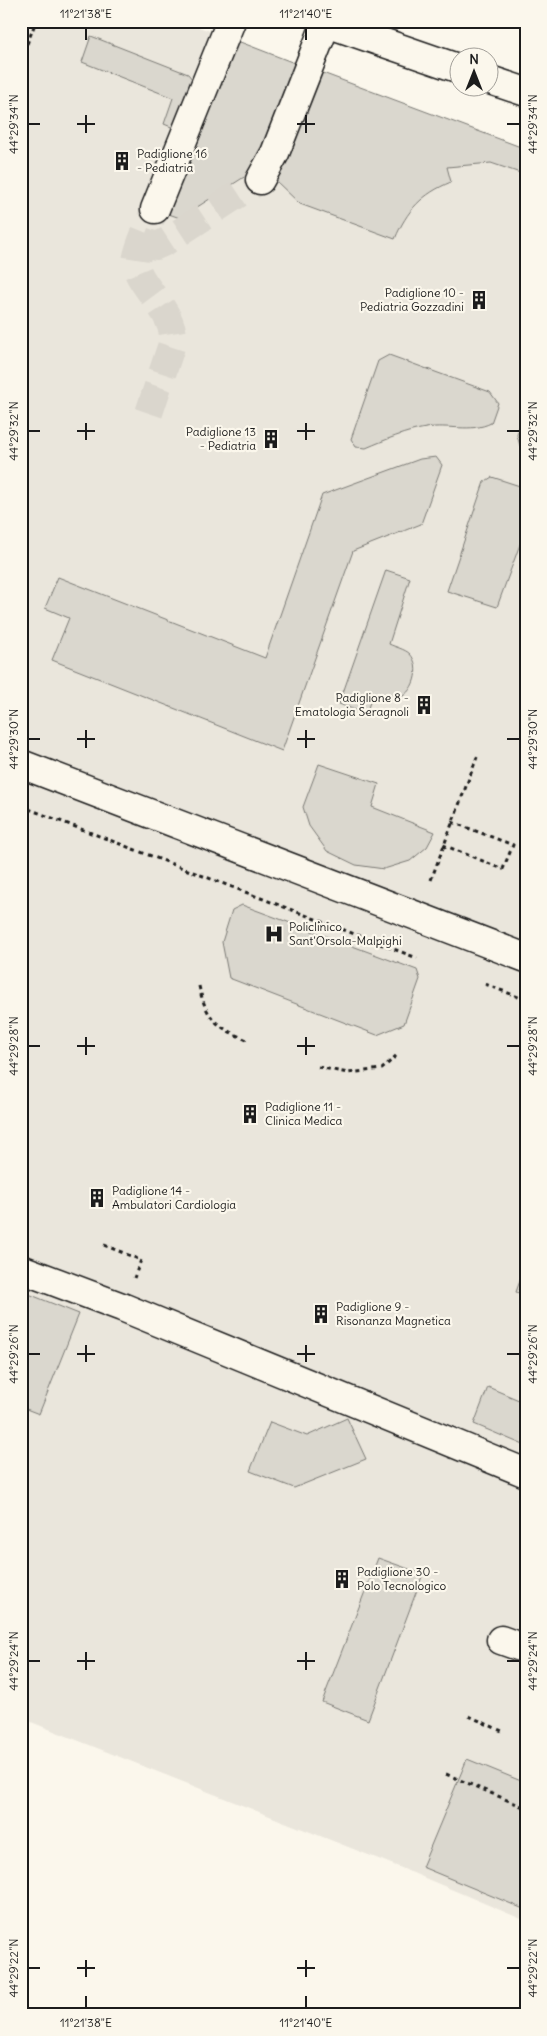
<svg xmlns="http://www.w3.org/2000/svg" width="547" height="2036" font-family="Delius,sans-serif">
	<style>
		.built { fill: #eae6dc }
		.green { fill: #dad7ce; stroke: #7b7a75 }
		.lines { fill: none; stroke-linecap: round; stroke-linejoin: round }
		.minor-tunnel { stroke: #dad6cd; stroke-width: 28; stroke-dasharray: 28 14; stroke-linecap: butt }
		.minor-casing { stroke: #1c1c1c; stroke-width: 31 }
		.major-casing { stroke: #1c1c1c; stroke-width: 31 }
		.path { stroke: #1c1c1c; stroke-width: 3; stroke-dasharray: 4 4; stroke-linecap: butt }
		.minor { stroke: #fbf7ec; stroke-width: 28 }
		.major { stroke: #fbf7ec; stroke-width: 28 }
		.ticks { fill: none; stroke: #1c1c1c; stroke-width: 2 }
		.labels { text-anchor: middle; stroke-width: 4.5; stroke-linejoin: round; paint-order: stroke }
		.poi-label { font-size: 12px; fill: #1c1c1c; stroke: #fbf7ec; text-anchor: start }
		.neatline { fill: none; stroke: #1c1c1c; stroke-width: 2 }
		.ticks-label { font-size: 12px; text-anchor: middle; fill: #1c1c1c }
	</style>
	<rect width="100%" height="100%" fill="#fbf7ec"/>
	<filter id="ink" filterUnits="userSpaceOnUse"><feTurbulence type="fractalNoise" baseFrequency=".02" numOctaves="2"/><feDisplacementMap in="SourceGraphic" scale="10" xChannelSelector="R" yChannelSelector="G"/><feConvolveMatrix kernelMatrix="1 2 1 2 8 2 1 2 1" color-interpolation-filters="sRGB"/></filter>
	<g filter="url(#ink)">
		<path class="built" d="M21 21H183L526 149V1921L399 1867 21 1718Z"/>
		<path class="green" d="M91 36 188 74 193 80 176 129 164 124 173 98 82 62Z
			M235 40 297 64 267 145 252 172 180 218 166 213Z
			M320 72 526 149V175L491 163 447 167 451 182C422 194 407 210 395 239L300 204 275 180Z
			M389 355 490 392 498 403 491 423C471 433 448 424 426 428 406 431 385 440 366 448L356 447 351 439 378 361Z
			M526 411V448L520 446 517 435 523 413Z
			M436 457 442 465 421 524 353 551 282 751 52 660 69 618 45 608 58 577 265 658 322 495 420 459Z
			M492 477 526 488V528L497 607 447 591 484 482Z
			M386 570 410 578 389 644C395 647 405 649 410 654 422 667 414 695 396 699 387 701 380 698 372 696L366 714 339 704Z
			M319 764 379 784 372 807 435 832 427 847 410 861 384 869 356 865 327 851 309 826 303 807Z
			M242 905 417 970 420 979 404 1024 377 1035 229 978 222 942 232 910Z
			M526 1264V1296L516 1292Z
			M21 1291 79 1314 39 1414 21 1407Z
			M488 1387 526 1403V1446L474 1424Z
			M347 1418 366 1459 294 1488 250 1471 270 1422 307 1436Z
			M378 1558 423 1574 368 1720 322 1702Z
			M467 1759 526 1783V1910L422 1867Z"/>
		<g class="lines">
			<path class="minor-tunnel" d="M143 241 156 246 165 242 260 180
				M149 413 173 341C175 311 139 287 136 265 135 252 150 222 155 209"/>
			<g class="minor-casing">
				<path id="minor" d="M260 180 275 153 326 23
					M155 209 231 21
					M21 764 526 958
					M21 1269 122 1307 526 1473
					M501 1640 526 1649"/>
			</g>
			<g class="major-casing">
				<path id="major" d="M321 21 460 69
					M490 80 526 92"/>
			</g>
			<path class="path" d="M27 44 36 21
				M21 806 417 958
				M443 845 503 869 513 845 452 822
				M431 880 477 757
				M485 984 526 1000
				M199 986C206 1019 217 1027 247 1040
				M318 1067 348 1073 382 1069 397 1055
				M104 1245 141 1260 134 1278
				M469 1716 504 1732
				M446 1774 526 1808"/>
			<use href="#minor" class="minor"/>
			<use href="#major" class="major"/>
		</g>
	</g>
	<path class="ticks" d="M86 28V40M306 28V40M86 115V133M306 115V133M28 124H40M77 124H95M297 124H315M507 124H520M86 423V440M306 423V440M28 431H40M77 431H95M297 431H315M507 431H520M86 730V748M306 730V748M28 739H40M77 739H95M297 739H315M507 739H520M86 1037V1055M306 1037V1055M28 1046H40M77 1046H95M297 1046H315M507 1046H520M86 1345V1362M306 1345V1362M28 1354H40M77 1354H95M297 1354H315M507 1354H520M86 1652V1670M306 1652V1670M28 1661H40M77 1661H95M297 1661H315M507 1661H520M86 1960V1977M306 1960V1977M28 1968H40M77 1968H95M297 1968H315M507 1968H520M86 1996V2008M306 1996V2008"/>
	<defs>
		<g id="building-bare" transform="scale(1.5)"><path d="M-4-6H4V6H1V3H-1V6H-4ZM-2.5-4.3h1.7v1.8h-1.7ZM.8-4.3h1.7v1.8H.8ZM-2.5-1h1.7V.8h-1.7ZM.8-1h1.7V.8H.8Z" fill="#1c1c1c" stroke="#fbf7ec" stroke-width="2.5" paint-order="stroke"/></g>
		<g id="hospital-bare" transform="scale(1.5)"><path d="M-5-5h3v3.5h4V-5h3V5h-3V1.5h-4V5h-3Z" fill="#1c1c1c" stroke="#fbf7ec" stroke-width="2.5" paint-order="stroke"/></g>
	</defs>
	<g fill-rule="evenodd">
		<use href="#building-bare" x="122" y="161"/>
		<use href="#building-bare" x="479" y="300"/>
		<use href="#building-bare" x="271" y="439"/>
		<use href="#building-bare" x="424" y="705"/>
		<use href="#hospital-bare" x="274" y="934"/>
		<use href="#building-bare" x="250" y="1114"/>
		<use href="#building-bare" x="97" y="1198"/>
		<use href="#building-bare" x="321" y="1314"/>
		<use href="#building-bare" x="342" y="1579"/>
	</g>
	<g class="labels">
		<g class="poi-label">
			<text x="137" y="158">Padiglione 16<tspan x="137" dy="14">- Pediatria</tspan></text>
			<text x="464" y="297" text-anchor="end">Padiglione 10 -<tspan x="464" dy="14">Pediatria Gozzadini</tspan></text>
			<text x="256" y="436" text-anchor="end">Padiglione 13<tspan x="256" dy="14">- Pediatria</tspan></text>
			<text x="409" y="702" text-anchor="end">Padiglione 8 -<tspan x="409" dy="14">Ematologia Seragnoli</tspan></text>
			<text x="289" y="931">Policlinico<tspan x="289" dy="14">Sant'Orsola-Malpighi</tspan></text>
			<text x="265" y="1111">Padiglione 11 -<tspan x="265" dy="14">Clinica Medica</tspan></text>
			<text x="112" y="1195">Padiglione 14 -<tspan x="112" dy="14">Ambulatori Cardiologia</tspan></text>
			<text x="336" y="1311">Padiglione 9 -<tspan x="336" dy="14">Risonanza Magnetica</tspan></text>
			<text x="357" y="1576">Padiglione 30 -<tspan x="357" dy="14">Polo Tecnologico</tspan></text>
		</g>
	</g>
	<rect width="547" height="2036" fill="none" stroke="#fbf7ec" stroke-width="55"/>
	<g transform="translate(474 72)"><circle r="24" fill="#fbf7ec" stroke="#a29f99"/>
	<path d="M0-4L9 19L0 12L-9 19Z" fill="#1c1c1c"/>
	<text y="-8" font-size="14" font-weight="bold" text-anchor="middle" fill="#1c1c1c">N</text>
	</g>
	<rect x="28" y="28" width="492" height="1980" class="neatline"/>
	<g class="ticks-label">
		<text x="86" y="18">11°21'38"E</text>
		<text x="306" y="18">11°21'40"E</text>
		<text transform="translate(14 124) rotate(-90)" y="4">44°29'34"N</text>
		<text transform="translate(533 124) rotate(-90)" y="4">44°29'34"N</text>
		<text transform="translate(14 431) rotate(-90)" y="4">44°29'32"N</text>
		<text transform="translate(533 431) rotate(-90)" y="4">44°29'32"N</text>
		<text transform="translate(14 739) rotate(-90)" y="4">44°29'30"N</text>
		<text transform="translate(533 739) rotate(-90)" y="4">44°29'30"N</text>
		<text transform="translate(14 1046) rotate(-90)" y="4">44°29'28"N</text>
		<text transform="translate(533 1046) rotate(-90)" y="4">44°29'28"N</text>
		<text transform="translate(14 1354) rotate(-90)" y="4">44°29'26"N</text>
		<text transform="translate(533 1354) rotate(-90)" y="4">44°29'26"N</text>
		<text transform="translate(14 1661) rotate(-90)" y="4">44°29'24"N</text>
		<text transform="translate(533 1661) rotate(-90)" y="4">44°29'24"N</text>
		<text transform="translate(14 1968) rotate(-90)" y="4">44°29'22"N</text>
		<text transform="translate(533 1968) rotate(-90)" y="4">44°29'22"N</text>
		<text x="86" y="2027">11°21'38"E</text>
		<text x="306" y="2027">11°21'40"E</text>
	</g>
</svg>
